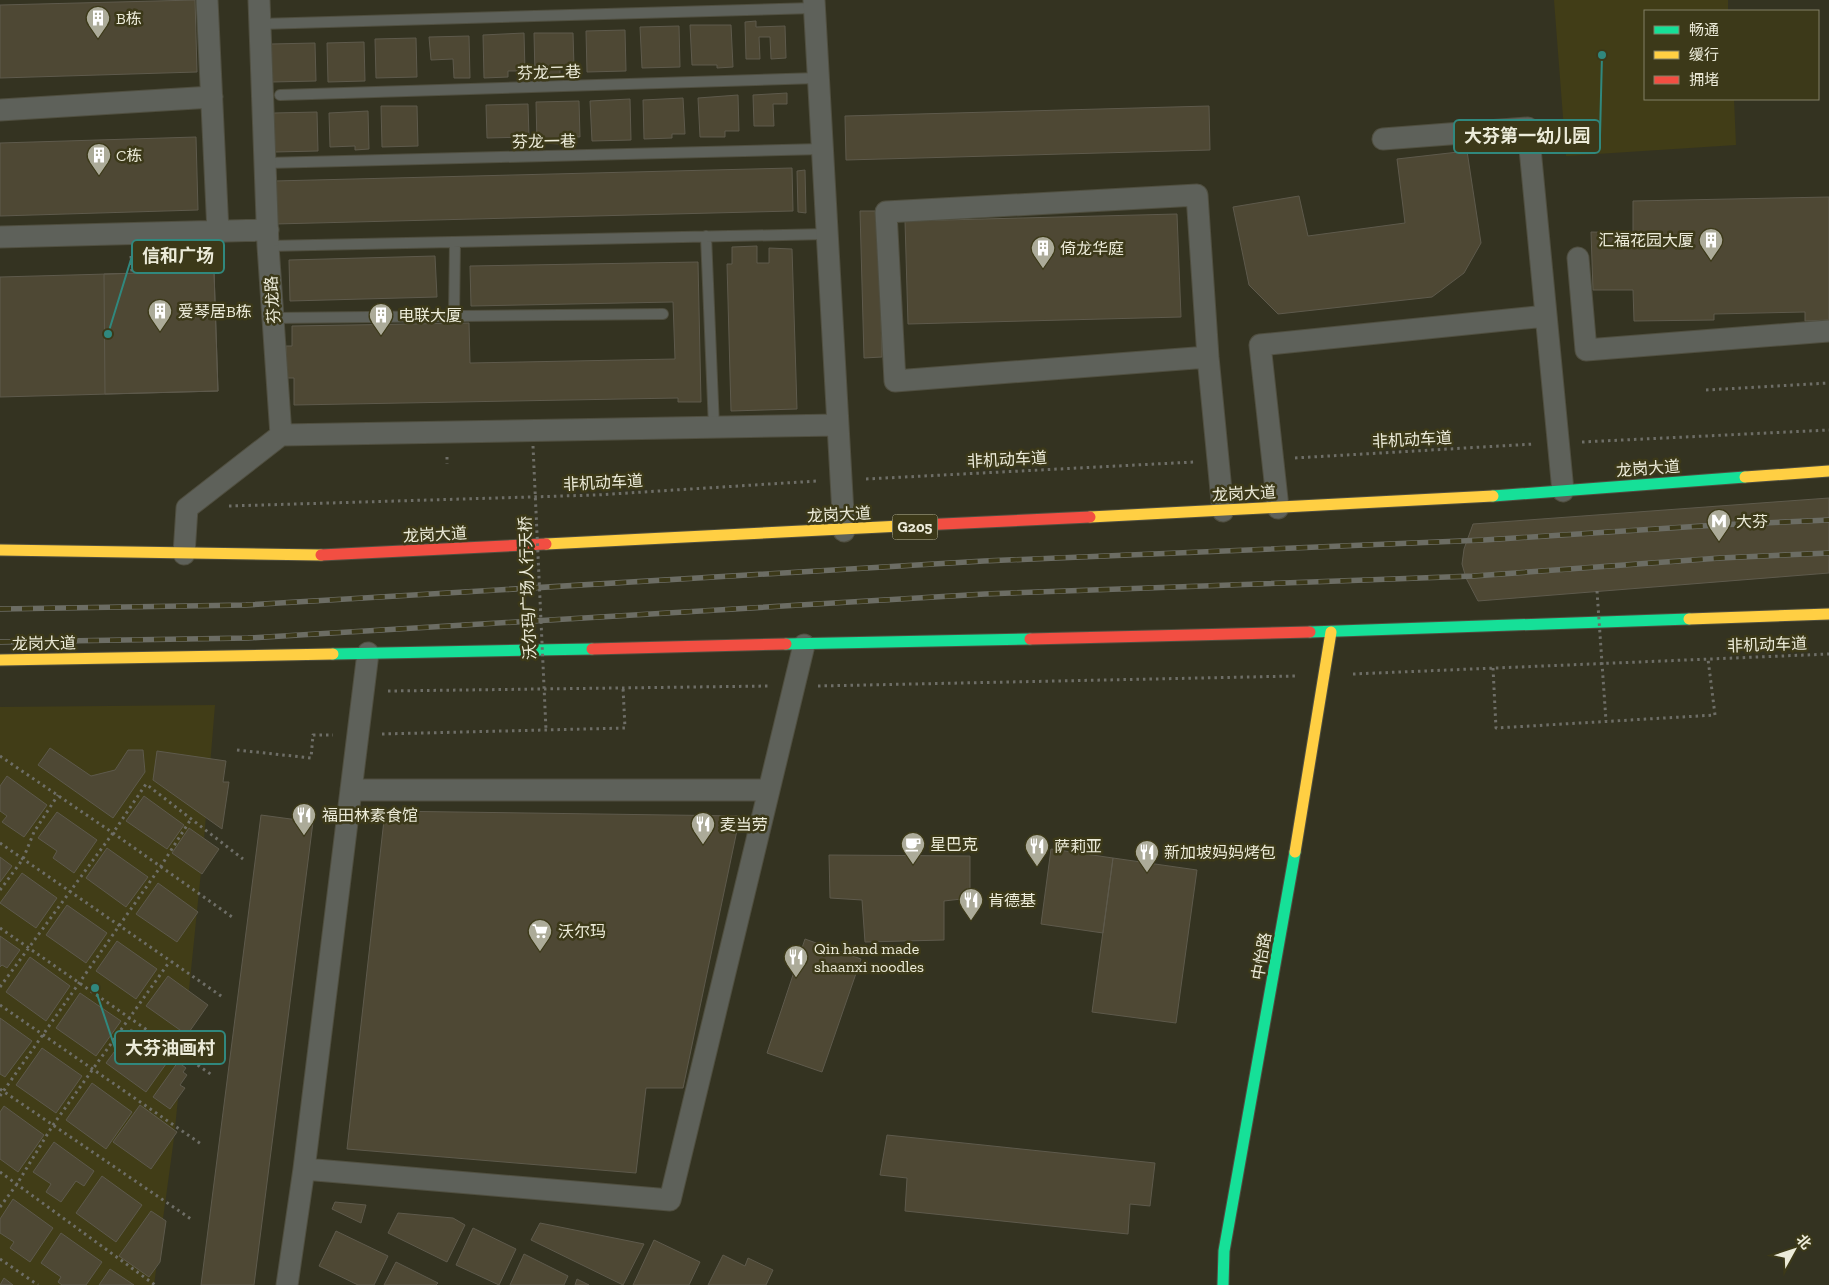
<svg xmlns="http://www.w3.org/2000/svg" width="1829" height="1285" font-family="'Zilla Slab','Noto Sans SC',serif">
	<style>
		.built { fill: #413d17 }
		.building { fill: #4e4834; stroke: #5e5a4c }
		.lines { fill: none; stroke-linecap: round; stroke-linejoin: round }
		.lane-casing { stroke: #504f40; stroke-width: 12 }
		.street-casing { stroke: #504f40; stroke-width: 23 }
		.fast-casing { stroke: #504f40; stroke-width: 13 }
		.slow-casing { stroke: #504f40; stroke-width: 13 }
		.jam-casing { stroke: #504f40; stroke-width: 13 }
		.path { stroke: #6e6e67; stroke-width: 3; stroke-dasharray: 2.5 4; stroke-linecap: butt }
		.lane { stroke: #5e615a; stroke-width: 10 }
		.street { stroke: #5e615a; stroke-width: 21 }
		.fast { stroke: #16e098; stroke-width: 11 }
		.slow { stroke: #ffcf43; stroke-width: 11 }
		.jam { stroke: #f24e42; stroke-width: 11 }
		.rail-casing { stroke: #6c6d64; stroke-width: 5.5 }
		.rail { stroke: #3c3919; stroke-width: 4; stroke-dasharray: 11; stroke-linecap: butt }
		.path-bridge { stroke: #6e6e67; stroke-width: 3; stroke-dasharray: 2.5 4; stroke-linecap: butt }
		.labels { text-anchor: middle; stroke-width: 5; stroke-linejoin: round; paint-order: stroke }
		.shield { fill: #3c3919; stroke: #b7b69f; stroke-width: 1 }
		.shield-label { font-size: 15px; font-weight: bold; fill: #ecebd9 }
		.poi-label { font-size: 16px; fill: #ecebd9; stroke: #3c3919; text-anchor: start }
		.street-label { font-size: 16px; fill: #ecebd9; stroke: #3c3919 }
		.leader { fill: none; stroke: #30887e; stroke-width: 2 }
		.callout-dot { fill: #30887e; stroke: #3c3919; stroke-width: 2 }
		.callout { fill: #3c3919; stroke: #30887e; stroke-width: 2 }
		.callout-label { font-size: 18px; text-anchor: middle; font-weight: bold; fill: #ecebd9 }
	</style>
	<rect width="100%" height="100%" fill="#343321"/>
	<path class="built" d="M1554 0H1728V11H1645V99H1734L1736 145 1566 156Z
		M215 705 203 852 174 1138 154 1285H0V707Z"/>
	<path class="building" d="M195 0 197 72 0 78V5Z
		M756 21V27L785 26 786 58 771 59 770 37H759L760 59H746L745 22Z
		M690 25H731L733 67 717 68V65H692Z
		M679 26 680 67 642 68 640 27Z
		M625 30 626 71 587 72 586 31Z
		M524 33 525 71H508V77L484 78 483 35Z
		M534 33H573L574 67 560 68V74L535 75Z
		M469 36 470 78H454L453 59 431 60 429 37Z
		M416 38 417 77 376 78 375 39Z
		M364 42 365 81 328 82 327 43Z
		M315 43 316 81 272 82 271 44Z
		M787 93V104H773L774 126H754L753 95Z
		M738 95 739 131H725V137H700L698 98Z
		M683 98 685 134H672V138L644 139 643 100Z
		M630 99 631 140 592 141 590 101Z
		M579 101 580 137H563L564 144 537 143 536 102Z
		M528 104 529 137 487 138 486 105Z
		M381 106H417L418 146 382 147Z
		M1209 106 1210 150 846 160 845 116Z
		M368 111 369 149 355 150V146L330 147 329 113Z
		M317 112 318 151 275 152 274 113Z
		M196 137 198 210 0 216V143Z
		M1467 151 1481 243 1464 273 1432 297 1278 314 1249 285 1233 207 1299 196 1308 236 1405 223 1397 159Z
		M792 168 793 211 275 224 274 181Z
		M805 170 806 213 798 212 797 171Z
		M1829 197V320L1805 321V312L1714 314V320L1634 321 1633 290H1593L1591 232 1633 233V201Z
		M860 211H879L882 357 864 358Z
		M1177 214 1181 317 908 324 905 221Z
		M757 246V263H769V248L792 249 797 409 731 411 727 264H732V247Z
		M435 256 437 297 290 301 289 260Z
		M698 262 701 402H678V398L294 405V378H286V346H292V326L469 323 470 363 675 359 673 302 471 306 470 266Z
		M214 271 218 391 0 397V277Z
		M214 271 218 391 105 394 104 274Z
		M1829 498V573L1478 601 1466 578 1462 564 1464 549 1473 524Z
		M50 748 91 776 115 770 128 750H143L145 772 113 818 38 765Z
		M157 751 226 761 223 782H229L222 829 153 780Z
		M7 776 47 805 24 837 2 822 7 816 0 811V786Z
		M144 796 184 825 167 849 126 821Z
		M385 811 740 816 683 1088H646L636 1173 347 1149Z
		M57 812 97 840 74 873 53 858 57 851 38 838Z
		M261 815 313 822 254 1285H201Z
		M189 828 219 849 202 874 172 853Z
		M107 848 148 877 126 907 86 878Z
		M1051 849 1113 858 1103 933 1041 924Z
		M829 855 970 856V898L944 901V940L865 942 862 900 830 898Z
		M0 857 12 866 0 882Z
		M1113 858 1197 870 1176 1023 1092 1012Z
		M22 873 57 898 36 928 0 903Z
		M158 883 198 912 177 942 136 914Z
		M67 905 107 933 86 963 46 935Z
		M0 936 20 950 7 968 2 965 0 967Z
		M805 939 861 959 822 1072 767 1053Z
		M117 941 157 969 136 999 96 971Z
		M30 957 70 986 46 1021 6 992Z
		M168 976 208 1005 187 1035 146 1006Z
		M80 993 121 1021 96 1056 56 1028Z
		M0 1018 32 1041 5 1077 0 1074Z
		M131 1029 171 1057 146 1092 106 1063Z
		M42 1048 82 1076 56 1113 16 1085Z
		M178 1062 186 1068 183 1072 187 1075 180 1085 185 1088 170 1109 153 1097Z
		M92 1083 132 1112 106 1149 66 1120Z
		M140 1105 177 1132 151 1169 113 1142Z
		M4 1106 44 1135 18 1172 0 1159V1112Z
		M887 1135 1155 1163 1150 1206 1130 1204 1128 1234 905 1211 907 1178 880 1175Z
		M54 1142 94 1171 84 1186 76 1181 61 1202 46 1192 51 1184 33 1172Z
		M102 1176 142 1205 116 1242 76 1213Z
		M13 1199 53 1228 30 1262 10 1248 14 1242 0 1233V1219Z
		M335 1202 366 1205 361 1223 332 1209Z
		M151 1211 166 1221 160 1262 149 1277 119 1256Z
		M398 1213 453 1218 465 1225 447 1262 388 1233Z
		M540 1223 644 1244 623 1285 531 1240Z
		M473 1228 516 1249 499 1285 456 1265Z
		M336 1231 388 1256 374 1285H358L319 1266Z
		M61 1233 102 1262 86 1285H62L58 1282 61 1277 41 1263Z
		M654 1240 700 1262 689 1285H633Z
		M524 1254 568 1276 564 1285H510Z
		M723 1255 745 1266 748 1258 773 1270 766 1285H708Z
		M396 1262 438 1283 436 1285H384Z
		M110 1269 134 1285H99Z
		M4 1278 13 1285H0Z
		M577 1279 589 1285H575Z"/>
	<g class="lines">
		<g class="lane-casing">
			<path id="lane" d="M260 24 814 8
				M280 95 818 78
				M266 163 822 149
				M706 236 714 427
				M268 246 827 234
				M454 316 455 242
				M273 318 663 314"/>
		</g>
		<g class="street-casing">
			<path id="street" d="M207 0 218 232
				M814 0 844 531
				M0 110 212 97
				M1383 139 1528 128 1563 491
				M0 237 268 230
				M1578 258 1586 350 1829 331
				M1208 357 895 381 886 212 1197 195 1208 357 1223 511
				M281 435 838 425
				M1278 508 1260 345 1546 316
				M184 554 187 508 281 435 268 246 259 0
				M368 653 304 1169 670 1200 804 645
				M351 790H769
				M287 1285 304 1169"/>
		</g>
		<g class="fast-casing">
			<path id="fast" d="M1493 496 1745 477
				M1310 632 1689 619
				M786 644 1030 639
				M333 654 592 649
				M1223 1285 1224 1251 1295 852"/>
		</g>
		<g class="slow-casing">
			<path id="slow" d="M1745 477 1829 471
				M1090 517 1493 496
				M546 544 921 525
				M0 550 321 555
				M1689 619 1829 614
				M0 660 333 654
				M1295 852 1331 632"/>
		</g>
		<g class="jam-casing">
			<path id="jam" d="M921 525 1090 517
				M321 555 546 544
				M1030 639 1310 632
				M592 649 786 644"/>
		</g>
		<path class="path" d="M131 256 132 273
			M1706 390 1829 383
			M1582 442 1829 430
			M447 457V464
			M1295 458 1534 444
			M866 479 1194 462
			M229 506 596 495 817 481
			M1493 668 1496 728 1715 715 1708 659
			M1353 674 1829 654
			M818 686 1296 676
			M388 691 769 686
			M382 734 625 728 623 688
			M237 750 311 758 313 735H333
			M0 756 113 833 235 919
			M0 843 224 998
			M0 890 23 859 34 832 58 795
			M0 928 212 1075
			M0 987 113 833 146 784 243 859
			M0 1005 201 1144
			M0 1089 191 1219
			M0 1096 161 866 191 819
			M0 1172 155 1285
			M0 1207 17 1184 53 1125 170 961
			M0 1259 38 1285"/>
		<use href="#lane" class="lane"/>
		<use href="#street" class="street"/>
		<use href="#fast" class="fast"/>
		<use href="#slow" class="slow"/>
		<use href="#jam" class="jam"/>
		<g class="rail-casing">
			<path id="rail" d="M0 609 246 605 984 561 1484 540 1717 525 1829 520
				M0 642 248 638 985 594 1474 576 1720 558 1829 553"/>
		</g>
		<use href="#rail" class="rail"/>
		<path class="path-bridge" d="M533 446 546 730
			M1597 591 1606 721"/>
	</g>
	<defs>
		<g id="building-pin" transform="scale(1.25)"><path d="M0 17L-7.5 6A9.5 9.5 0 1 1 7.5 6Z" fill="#acab99" stroke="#3c3919"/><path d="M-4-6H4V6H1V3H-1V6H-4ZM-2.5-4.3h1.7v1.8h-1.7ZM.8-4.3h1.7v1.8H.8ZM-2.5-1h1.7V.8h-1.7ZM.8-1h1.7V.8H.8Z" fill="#fff"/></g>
		<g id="metro-pin" transform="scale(1.25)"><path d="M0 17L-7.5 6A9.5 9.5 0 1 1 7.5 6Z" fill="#acab99" stroke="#3c3919"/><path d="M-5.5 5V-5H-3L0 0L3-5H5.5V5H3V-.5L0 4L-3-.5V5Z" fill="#fff"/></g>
		<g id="restaurant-pin" transform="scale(1.25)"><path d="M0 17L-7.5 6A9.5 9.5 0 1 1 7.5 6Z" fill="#acab99" stroke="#3c3919"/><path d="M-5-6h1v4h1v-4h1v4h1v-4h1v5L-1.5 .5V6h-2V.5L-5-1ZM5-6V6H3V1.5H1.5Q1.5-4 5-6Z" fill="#fff"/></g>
		<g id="cafe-pin" transform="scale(1.25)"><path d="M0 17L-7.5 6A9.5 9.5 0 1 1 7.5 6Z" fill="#acab99" stroke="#3c3919"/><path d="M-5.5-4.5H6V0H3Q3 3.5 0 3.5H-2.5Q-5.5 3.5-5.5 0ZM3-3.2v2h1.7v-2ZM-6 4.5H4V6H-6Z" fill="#fff"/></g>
		<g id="supermarket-pin" transform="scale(1.25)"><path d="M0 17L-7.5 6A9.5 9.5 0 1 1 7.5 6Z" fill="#acab99" stroke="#3c3919"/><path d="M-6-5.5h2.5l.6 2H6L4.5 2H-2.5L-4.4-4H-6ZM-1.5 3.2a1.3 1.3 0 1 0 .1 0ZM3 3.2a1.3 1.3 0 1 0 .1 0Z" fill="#fff"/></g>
	</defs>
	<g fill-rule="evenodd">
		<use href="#building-pin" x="98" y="18"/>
		<use href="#building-pin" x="99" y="155"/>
		<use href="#building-pin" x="1711" y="240"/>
		<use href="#building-pin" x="1043" y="248"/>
		<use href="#building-pin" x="160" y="311"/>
		<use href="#building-pin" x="381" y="315"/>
		<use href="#metro-pin" x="1719" y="521"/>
		<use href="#restaurant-pin" x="304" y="815"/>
		<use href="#restaurant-pin" x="703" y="824"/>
		<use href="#cafe-pin" x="913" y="844"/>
		<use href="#restaurant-pin" x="1037" y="846"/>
		<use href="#restaurant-pin" x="1147" y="852"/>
		<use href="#restaurant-pin" x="971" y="900"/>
		<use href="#supermarket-pin" x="540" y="931"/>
		<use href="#restaurant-pin" x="796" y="957"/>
	</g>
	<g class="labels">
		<rect class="shield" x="892.5" y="514.5" width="45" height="25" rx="4"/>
		<g class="shield-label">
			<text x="915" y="532">G205</text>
		</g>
		<g class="poi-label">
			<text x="116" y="24">B栋</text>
			<text x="116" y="161">C栋</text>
			<text x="1694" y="246" text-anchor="end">汇福花园大厦</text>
			<text x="1060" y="254">倚龙华庭</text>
			<text x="178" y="317">爱琴居B栋</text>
			<text x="398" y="321">电联大厦</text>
			<text x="1736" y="527">大芬</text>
			<text x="322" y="821">福田林素食馆</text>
			<text x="720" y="830">麦当劳</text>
			<text x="930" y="850">星巴克</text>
			<text x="1054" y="852">萨莉亚</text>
			<text x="1164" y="858">新加坡妈妈烤包</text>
			<text x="988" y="906">肯德基</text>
			<text x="558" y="937">沃尔玛</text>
			<text x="814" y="954">Qin hand made<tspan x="814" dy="18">shaanxi noodles</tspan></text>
		</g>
		<g class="street-label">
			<text transform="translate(549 72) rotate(-2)" y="6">芬龙二巷</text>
			<text transform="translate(544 141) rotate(-1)" y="6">芬龙一巷</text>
			<text transform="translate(272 300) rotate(-94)" y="6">芬龙路</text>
			<text transform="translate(1412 439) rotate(-3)" y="6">非机动车道</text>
			<text transform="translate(1007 459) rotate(-3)" y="6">非机动车道</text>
			<text transform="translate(1648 468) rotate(-4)" y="6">龙岗大道</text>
			<text transform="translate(603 482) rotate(-3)" y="6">非机动车道</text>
			<text transform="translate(1244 493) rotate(-3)" y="6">龙岗大道</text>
			<text transform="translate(839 514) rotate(-3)" y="6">龙岗大道</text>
			<text transform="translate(435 534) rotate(-3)" y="6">龙岗大道</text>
			<text transform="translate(527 588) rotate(-92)" y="6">沃尔玛广场人行天桥</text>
			<text transform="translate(44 643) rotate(-1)" y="6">龙岗大道</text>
			<text transform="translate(1767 644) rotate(-2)" y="6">非机动车道</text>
			<text transform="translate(1261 956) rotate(-80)" y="6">中怡路</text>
		</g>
	</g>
	<path class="leader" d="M1602 55L1600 136M108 334L132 256M95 988L115 1048"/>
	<g class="callout-dot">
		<circle cx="1602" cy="55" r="5"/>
		<circle cx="108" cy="334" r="5"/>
		<circle cx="95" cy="988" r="5"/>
	</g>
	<g class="callout">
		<rect x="1454" y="120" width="146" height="33" rx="5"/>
		<rect x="132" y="240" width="92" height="33" rx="5"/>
		<rect x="115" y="1031" width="110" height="33" rx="5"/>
	</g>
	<g class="callout-label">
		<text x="1527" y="142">大芬第一幼儿园</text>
		<text x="178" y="262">信和广场</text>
		<text x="170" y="1054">大芬油画村</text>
	</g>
	<rect x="1644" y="10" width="175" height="90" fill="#3c3919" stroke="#828066"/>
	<rect x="1654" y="26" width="25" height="8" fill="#16e098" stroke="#828066"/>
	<text x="1689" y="35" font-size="15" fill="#ecebd9">畅通</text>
	<rect x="1654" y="51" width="25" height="8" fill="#ffcf43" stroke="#828066"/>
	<text x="1689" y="60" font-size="15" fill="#ecebd9">缓行</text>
	<rect x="1654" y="76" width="25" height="8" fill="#f24e42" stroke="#828066"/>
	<text x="1689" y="85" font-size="15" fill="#ecebd9">拥堵</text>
	<g transform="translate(1794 1250) rotate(50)" stroke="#3c3919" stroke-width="4" paint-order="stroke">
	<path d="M0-4L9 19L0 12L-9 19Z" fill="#ecebd9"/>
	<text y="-8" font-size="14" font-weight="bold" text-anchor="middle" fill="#ecebd9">北</text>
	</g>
</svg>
